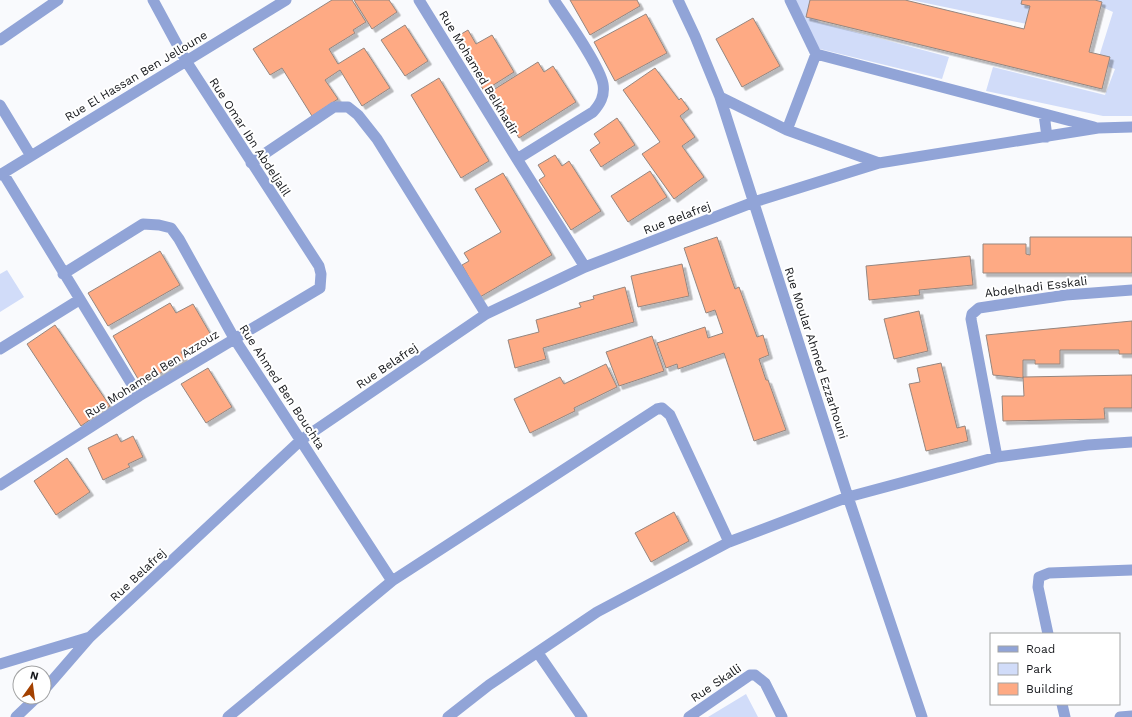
<svg xmlns="http://www.w3.org/2000/svg" width="1132" height="717" font-family="'Work Sans',sans-serif">
	<style>
		.green { fill: #d1dcf9 }
		.building { fill: #feaa84; stroke: #95867f; filter: url(#shadow) }
		.lines { fill: none; stroke-linecap: round; stroke-linejoin: round }
		.minor { stroke: #91a4d7; stroke-width: 11 }
		.labels { text-anchor: middle; stroke-width: 4; stroke-linejoin: round; paint-order: stroke }
		.street-label { font-size: 12px; fill: #16181c; stroke: #fff }
	</style>
	<defs>
		<filter id="shadow"><feDropShadow dx="3.5" dy="3.5" stdDeviation="0" flood-color="#0004"/></filter>
	</defs>
	<rect width="100%" height="100%" fill="#f9fafd"/>
	<path class="green" d="M788 0H820L825 2 818 22 949 57 942 79 812 47Z
		M911 0H1050L1041 27Z
		M1092 0H1132V116H1103L986 91 993 67 1105 95 1115 69 1097 63 1113 12 1091 2Z
		M7 270 24 297 0 312V274Z
		M746 694 758 717H708Z"/>
	<path class="building" d="M332 0H352L366 22 353 30 355 33 329 49 338 64 364 48 390 88 362 106 340 70 325 80 338 99 312 116 282 68 270 75 253 49Z
		M354 0H389L397 12 372 29Z
		M570 0H637L640 6 590 35Z
		M810 0H905L1024 29 1030 6 1021 4 1022 0H1095L1102 2 1089 52 1110 57 1102 89 806 17Z
		M646 14 667 53 615 81 594 42Z
		M753 18 780 66 742 87 716 39Z
		M405 25 428 61 405 76 381 40Z
		M468 30 476 44 492 35 514 72 484 91 453 39Z
		M538 62 544 72 553 66 576 102 519 138 490 92Z
		M655 68 679 100 681 98 689 109 680 116 695 137 682 146 704 177 674 199 642 154 660 142 623 90Z
		M439 78 489 161 461 178 411 95Z
		M617 118 635 145 601 167 590 150 600 143 594 134Z
		M555 155 562 166 569 161 601 211 571 230 539 180 545 176 538 165Z
		M650 171 667 197 628 222 611 196Z
		M503 173 552 255 480 297 462 265 469 261 464 253 501 232 475 189Z
		M717 237 735 289 739 287 757 337 763 335 769 355 759 359 766 380H768L786 430 754 441 724 353 678 369 677 364 666 368 657 343 705 327 708 338 723 333 715 310 706 313 684 248Z
		M1030 237H1132V273H983V244H1026V254L1030 255Z
		M160 251 180 285 108 326 88 293Z
		M970 256 973 285 919 290 920 295 869 300 866 266Z
		M682 264 689 296 638 307 631 276Z
		M625 287 634 322 543 348 546 359 515 368 508 340 539 332 536 320 581 307 579 303 594 299 593 296Z
		M170 303 176 313 193 304 211 335 181 352 185 359 141 384 113 336Z
		M919 311 928 351 894 359 884 319Z
		M1132 321V354H1119V350H1060V364H1035V360H1023V378L993 375 986 335Z
		M55 325 110 406 81 426 27 344Z
		M652 336 664 371 619 386 606 352Z
		M941 363 957 428 965 426 968 441 926 451 909 384 920 382 917 368Z
		M606 364 617 387 574 408 575 411 530 433 514 399 560 377 564 384Z
		M208 368 232 407 206 423 181 384Z
		M1132 375V408H1104L1105 419 1003 421 1002 396H1024L1023 377Z
		M117 434 121 442 133 436 143 457 128 464 130 467 103 480 88 448Z
		M67 458 90 492 56 515 34 481Z
		M674 512 689 541 651 562 635 533Z"/>
	<g class="lines">
		<path class="minor" d="M419 0 517 159 585 267
			M678 0 695 36 720 97 848 497 922 717
			M0 40 58 0
			M816 54 1094 127
			M720 97 787 130 879 163
			M0 105 31 156
			M1044 114 1047 137
			M787 130 816 54 790 0
			M517 159 593 112C600 104 605 96 603 84 600 66 566 18 554 0
			M251 163 334 107H348L358 115 377 139 486 314
			M3 173 139 396
			M0 175 286 0
			M63 274 143 224 159 225 171 228 179 239 234 338 392 581
			M0 349 79 300
			M997 457 971 319 972 314 979 308 1066 295 1132 290
			M0 485 139 396 320 288 321 274 319 266 186 61 153 0
			M1048 634 1038 587 1039 577 1049 573 1132 570
			M538 653 582 717
			M0 664 90 637
			M44 690 90 637 301 440 486 314 585 267 754 202 879 163 1098 128 1132 127
			M1062 704 1065 717
			M16 717 37 697
			M228 717 392 581 657 409 662 408 670 415 729 542
			M448 717 489 685 597 612 729 542 848 497 997 457 1088 445 1132 442
			M689 717 750 675H755L765 683 782 717
			M1120 717 1132 716"/>
	</g>
	<g class="labels">
		<g class="street-label">
			<text transform="translate(479 73) rotate(59)" y="4">Rue Mohamed Belkhadir</text>
			<text transform="translate(136 76) rotate(-31)" y="4">Rue El Hassan Ben Jelloune</text>
			<text transform="translate(250 137) rotate(57)" y="4">Rue Omar Ibn Abdeljalil</text>
			<text transform="translate(677 218) rotate(-21)" y="4">Rue Belafrej</text>
			<text transform="translate(1036 287) rotate(-7)" y="4">Abdelhadi Esskali</text>
			<text transform="translate(816 353) rotate(72)" y="4">Rue Moular Ahmed Ezzarhouni</text>
			<text transform="translate(387 366) rotate(-34)" y="4">Rue Belafrej</text>
			<text transform="translate(152 374) rotate(-32)" y="4">Rue Mohamed Ben Azzouz</text>
			<text transform="translate(282 387) rotate(57)" y="4">Rue Ahmed Ben Bouchta</text>
			<text transform="translate(138 575) rotate(-43)" y="4">Rue Belafrej</text>
			<text transform="translate(716 683) rotate(-34)" y="4">Rue Skalli</text>
		</g>
	</g>
	<rect x="990" y="633" width="130" height="72" fill="#ffffff" stroke="#a2a3a4"/>
	<rect x="998" y="646" width="20" height="6" fill="#91a4d7" stroke="#a2a3a4"/>
	<text x="1026" y="653" font-size="12" fill="#16181c">Road</text>
	<rect x="998" y="663" width="20" height="12" fill="#d1dcf9" stroke="#a2a3a4"/>
	<text x="1026" y="673" font-size="12" fill="#16181c">Park</text>
	<rect x="998" y="683" width="20" height="12" fill="#feaa84" stroke="#a2a3a4"/>
	<text x="1026" y="693" font-size="12" fill="#16181c">Building</text>
	<g transform="translate(32 685) rotate(14)"><circle r="19" fill="#ffffff" stroke="#a2a3a4"/>
	<path d="M0-3L7 15L0 10L-7 15Z" fill="#a34100"/>
	<text y="-6" font-size="11" font-weight="bold" text-anchor="middle" fill="#16181c">N</text>
	</g>
</svg>
